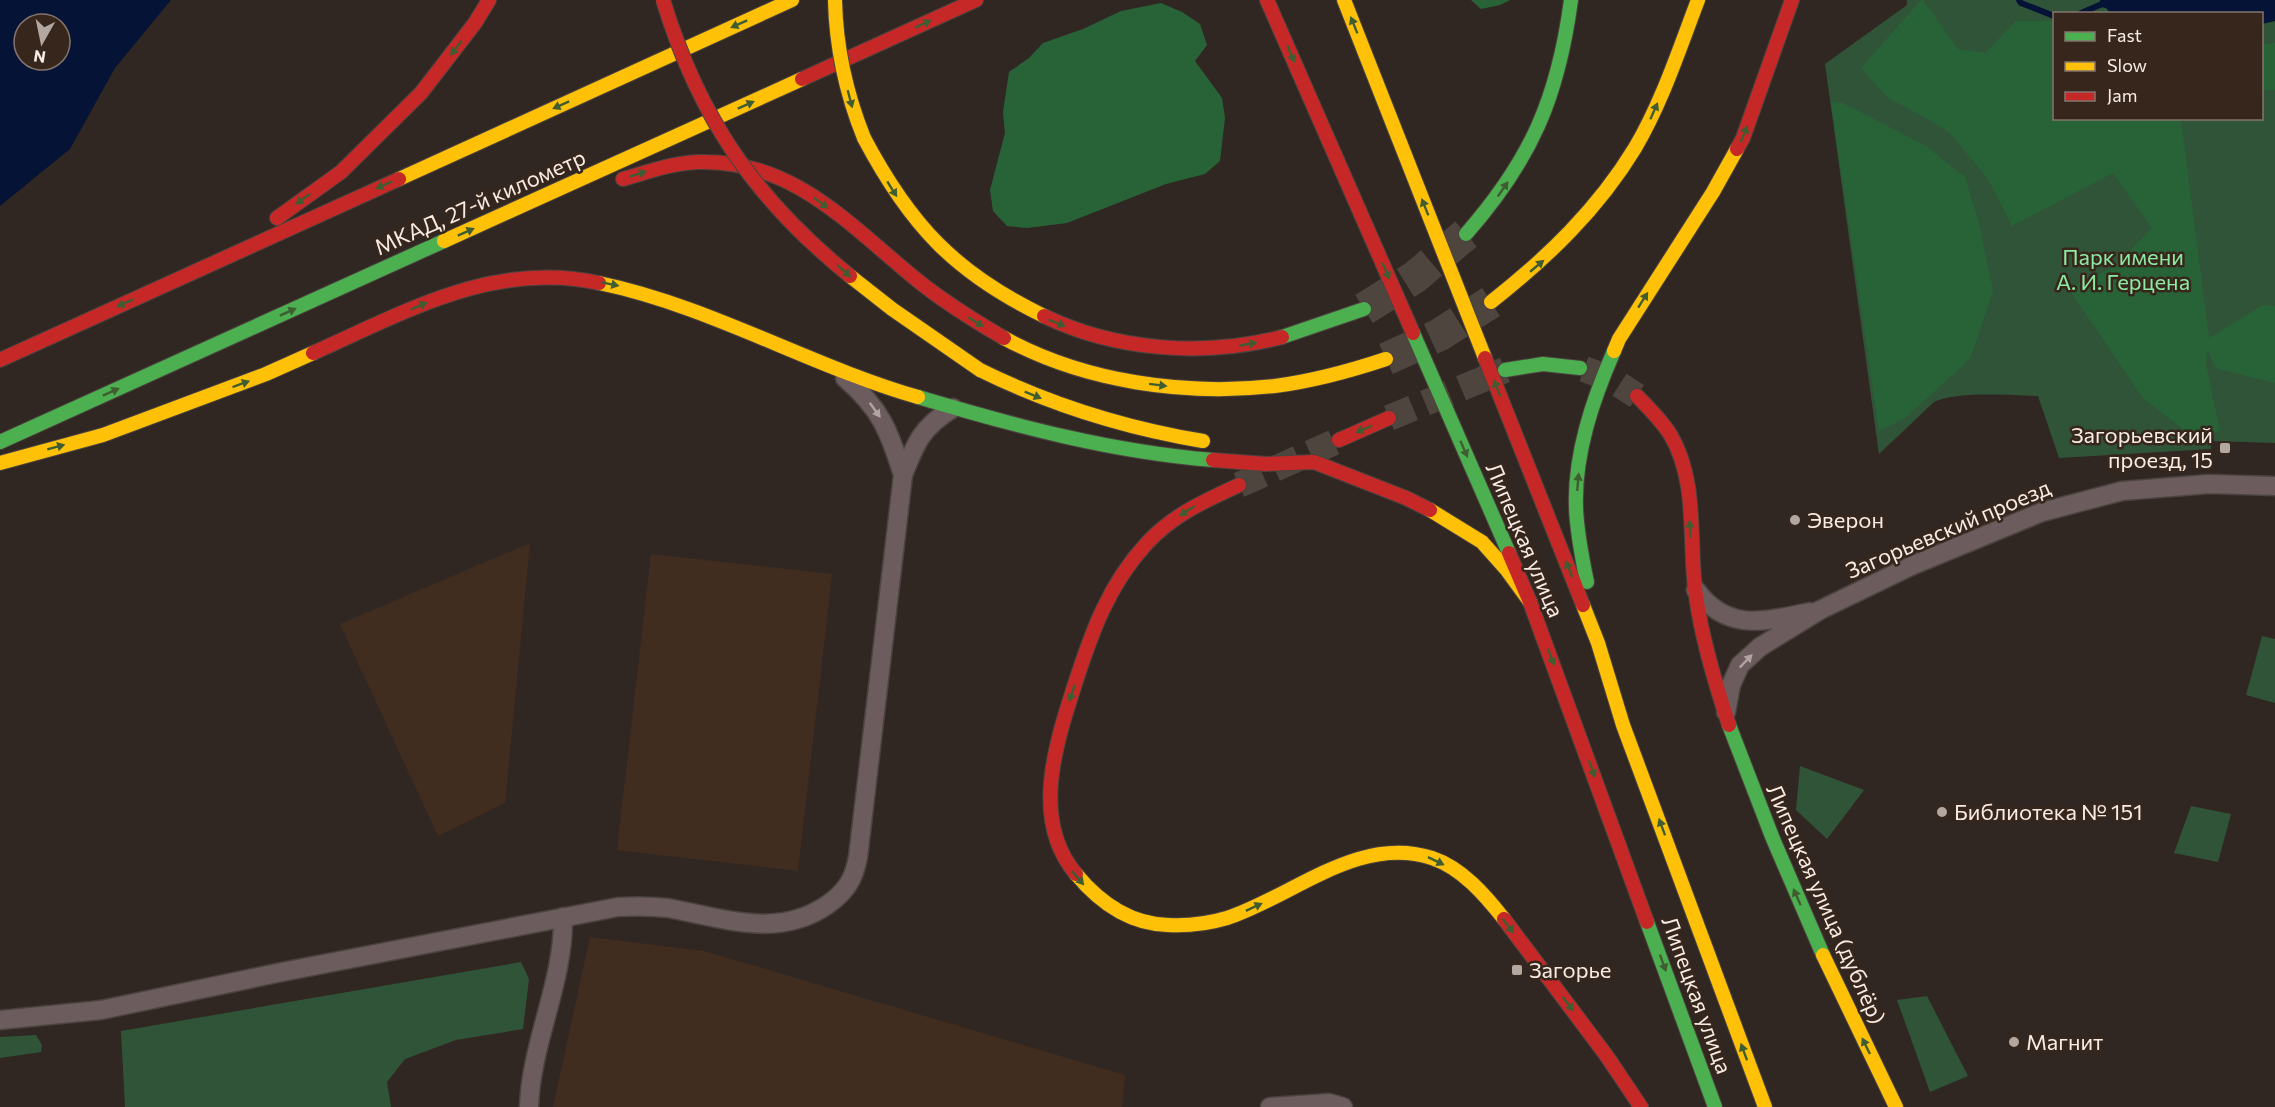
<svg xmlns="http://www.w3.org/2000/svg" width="2275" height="1107" font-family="Commissioner,sans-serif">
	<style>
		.built { fill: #412d1f }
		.green { fill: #305437; fill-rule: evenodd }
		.forest { fill: #286338 }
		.water { fill: #041336; fill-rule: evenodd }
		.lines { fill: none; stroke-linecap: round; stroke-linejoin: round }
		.stream { stroke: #041336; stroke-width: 6 }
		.secondary-tunnel { stroke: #4f453f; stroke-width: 26; stroke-dasharray: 26 13; stroke-linecap: butt }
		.highway-tunnel { stroke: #4f453f; stroke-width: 33; stroke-dasharray: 33 16; stroke-linecap: butt }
		.street-casing { stroke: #4b433f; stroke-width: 21 }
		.fast-casing { stroke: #4b433f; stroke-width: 16 }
		.slow-casing { stroke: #4b433f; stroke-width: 16 }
		.jam-casing { stroke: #4b433f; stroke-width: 16 }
		.street { stroke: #6c5c5d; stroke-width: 18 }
		.fast { stroke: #4caf50; stroke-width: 14 }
		.slow { stroke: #ffc107; stroke-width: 14 }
		.jam { stroke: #c62828; stroke-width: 14 }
		.slow-bridge-casing { stroke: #4b433f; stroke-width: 16; stroke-linecap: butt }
		.jam-bridge-casing { stroke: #4b433f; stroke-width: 16; stroke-linecap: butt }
		.slow-bridge { stroke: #ffc107; stroke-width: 14 }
		.jam-bridge { stroke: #c62828; stroke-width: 14 }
		.oneway { fill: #3f5d31 }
		.oneway2 { fill: #b2a4a1 }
		.poi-dot { fill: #b2a7a1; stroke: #37261c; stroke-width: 2 }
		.labels { text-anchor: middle; stroke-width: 5; stroke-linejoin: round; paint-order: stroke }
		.street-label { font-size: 22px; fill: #f7ece5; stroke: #37261c }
		.park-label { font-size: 22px; fill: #8ce9a1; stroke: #37261c }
		.poi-label { font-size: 22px; fill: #f7ece5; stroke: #37261c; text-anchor: start }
	</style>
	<rect width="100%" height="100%" fill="#312722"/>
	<path class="built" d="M530 543 505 803 438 836 340 624Z
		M651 554 832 574 798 871 617 850Z
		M590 937 704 951 1125 1075 1122 1107H553Z"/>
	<path class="green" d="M1907 0H2275V443L2211 441V449L2059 458 2038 396C2012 395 1956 391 1934 402L1879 454 1825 64 1907 5ZM2054 14H2262V118H2054Z
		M2262 636 2275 639V703L2246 695Z
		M1800 766 1864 790 1827 839 1796 810Z
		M2191 806 2231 814 2218 862 2174 853Z
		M521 962 529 979 523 1029 456 1040 405 1059 387 1082 391 1107H125L121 1031Z
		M1927 996 1968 1076 1930 1092 1897 1000Z
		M36 1035 42 1045 41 1052 0 1058V1037Z"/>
	<path class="forest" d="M1471 0H1510L1500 5 1481 9Z
		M1921 0H1923L1958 49 1985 53 2016 21H2054V118L2181 119 2209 338 2263 305 2275 306V383L2218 369 2213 363 2208 349 2206 364 2220 431 2193 437 2143 398 2068 288 2114 267 2152 228 2113 173 2012 226 1988 179 1948 131 1887 97 1861 68Z
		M1161 3 1182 12 1200 24 1207 45 1195 61 1222 98 1225 118 1220 161 1205 174 1166 184 1067 223 1027 228 1007 226 993 211 990 190 1005 133 1003 112 1009 72 1029 58 1043 43 1083 29 1121 11Z
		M2275 43V90H2262V44Z
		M1831 102 1843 103 1926 146 1965 177 1979 223 1993 291 1970 359 1905 418 1879 431Z"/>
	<path class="water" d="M0 0H171L115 68 70 149 0 206ZM24 24H60V60H24Z
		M2100 0H2275V21L2262 24V14L2110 13 2106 8 2100 7Z"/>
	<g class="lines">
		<path class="stream" d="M2019 0 2021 3 2054 16
			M2079 14 2111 0"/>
		<path class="secondary-tunnel" d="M1584 369 1609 378 1637 396
			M1389 418 1505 370
			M1239 485 1339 440"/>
		<path class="highway-tunnel" d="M1364 309 1415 277 1466 234
			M1386 359 1439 335 1491 302"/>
		<g class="street-casing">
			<path id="street" d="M845 378C881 409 889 431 903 475
				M1696 590C1728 633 1765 621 1810 612
				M1726 712 1731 685 1740 665 1760 647 1820 610 1911 566 2042 512 2122 491 2209 484 2275 486
				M0 1020 101 1010 282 972 618 907C635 906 651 906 668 908 722 918 778 939 827 905 846 892 854 879 858 857L903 475C916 442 922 427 953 408
				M529 1107C531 1043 564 982 563 917
				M1270 1107 1329 1103 1343 1107"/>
		</g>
		<g class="fast-casing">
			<path id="fast" d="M1466 234C1531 160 1558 98 1571 0
				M1413 333 1509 553
				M1282 337 1364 309
				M1505 370 1543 364 1580 368
				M918 397C1015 426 1112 452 1213 460
				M0 442 444 241
				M1587 582C1582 558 1577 533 1576 508 1574 454 1593 399 1614 351
				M1729 725 1773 839 1823 955
				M1647 922 1715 1107"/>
		</g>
		<g class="slow-casing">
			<path id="slow" d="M1344 0 1485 358
				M864 138C910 225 955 273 1044 316
				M399 179 792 0
				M444 241 802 79
				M599 283C710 306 810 366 918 397
				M1491 302C1547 258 1598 209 1635 148 1662 102 1679 50 1698 0
				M1004 338C1084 382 1185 396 1275 386 1313 381 1350 371 1386 359
				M1614 351 1619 339 1713 192 1737 149
				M980 370C1051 405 1125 428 1203 441
				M0 463 103 435 266 374 313 353
				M1430 510 1482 542 1506 569 1530 602
				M1583 605 1598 643 1623 725 1765 1107
				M1076 874C1100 903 1130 924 1168 925 1188 926 1207 924 1227 918 1292 897 1359 834 1432 858 1462 868 1485 895 1504 919
				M1823 955 1896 1107"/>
		</g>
		<g class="jam-casing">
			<path id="jam" d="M1267 0 1413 333
				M802 79 976 0
				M1737 149 1743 138 1792 0
				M623 179C648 172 672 163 698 162 793 159 849 225 917 280 944 302 973 320 1004 338
				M277 218 341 172 421 93 475 23 489 0
				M1044 316C1116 351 1205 357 1282 337
				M313 353C405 312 495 260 599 283
				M1485 358 1583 605
				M0 360 399 179
				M1637 396C1649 408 1661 420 1670 434 1699 482 1688 543 1696 596 1702 640 1715 683 1729 725
				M1339 440 1389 418
				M1213 460 1266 464 1314 462 1406 498 1430 510
				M1509 553 1530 602 1647 922
				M1076 874C1031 821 1055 746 1074 687 1091 634 1108 585 1147 543 1174 514 1205 501 1239 485
				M1504 919 1606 1055 1641 1107"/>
		</g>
		<use href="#street" class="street"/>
		<use href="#fast" class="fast"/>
		<use href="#slow" class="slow"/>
		<use href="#jam" class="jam"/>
		<g class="slow-bridge-casing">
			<path id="slow-bridge" d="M835 0C836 48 846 93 864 138
				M850 276 892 309 980 370"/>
		</g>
		<g class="jam-bridge-casing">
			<path id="jam-bridge" d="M663 0C699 118 755 199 850 276"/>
		</g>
		<use href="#slow-bridge" class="slow-bridge"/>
		<use href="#jam-bridge" class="jam-bridge"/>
	</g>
	<defs><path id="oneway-solid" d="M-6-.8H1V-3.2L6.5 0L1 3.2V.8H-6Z" transform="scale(1.5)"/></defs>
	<g class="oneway">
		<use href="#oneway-solid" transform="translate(739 24) rotate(156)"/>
		<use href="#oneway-solid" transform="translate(923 24) rotate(-24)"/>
		<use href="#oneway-solid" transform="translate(1354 25) rotate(-112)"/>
		<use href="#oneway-solid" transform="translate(456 48) rotate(128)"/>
		<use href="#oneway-solid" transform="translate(1291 54) rotate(66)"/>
		<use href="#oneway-solid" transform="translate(850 99) rotate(75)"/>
		<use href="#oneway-solid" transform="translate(561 105) rotate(156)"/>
		<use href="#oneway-solid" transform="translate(746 105) rotate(-24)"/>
		<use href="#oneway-solid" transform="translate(1654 111) rotate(-66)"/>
		<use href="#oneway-solid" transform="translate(1744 134) rotate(-68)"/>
		<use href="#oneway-solid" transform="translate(638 174) rotate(-17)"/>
		<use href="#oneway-solid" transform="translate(384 185) rotate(156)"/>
		<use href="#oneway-solid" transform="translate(892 189) rotate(58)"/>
		<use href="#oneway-solid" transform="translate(1503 189) rotate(-55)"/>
		<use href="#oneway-solid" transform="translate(303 199) rotate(144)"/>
		<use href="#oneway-solid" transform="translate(821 203) rotate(37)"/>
		<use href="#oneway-solid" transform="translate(1425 207) rotate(-112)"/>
		<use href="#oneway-solid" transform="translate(466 232) rotate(-24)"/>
		<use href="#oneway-solid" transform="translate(1537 266) rotate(-40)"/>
		<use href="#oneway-solid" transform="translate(844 271) rotate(41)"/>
		<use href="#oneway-solid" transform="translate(1386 271) rotate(66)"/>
		<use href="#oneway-solid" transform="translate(610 284) rotate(12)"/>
		<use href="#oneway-solid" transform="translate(1643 300) rotate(-58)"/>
		<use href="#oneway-solid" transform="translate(125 303) rotate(156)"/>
		<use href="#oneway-solid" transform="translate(419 306) rotate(-24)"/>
		<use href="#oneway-solid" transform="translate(288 312) rotate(-24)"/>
		<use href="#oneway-solid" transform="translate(976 322) rotate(31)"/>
		<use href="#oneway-solid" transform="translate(1057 323) rotate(22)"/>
		<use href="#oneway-solid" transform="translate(1248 344) rotate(-10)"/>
		<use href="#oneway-solid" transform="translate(241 384) rotate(-20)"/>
		<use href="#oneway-solid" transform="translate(1158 385) rotate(7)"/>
		<use href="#oneway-solid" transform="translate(1497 388) rotate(-112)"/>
		<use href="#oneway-solid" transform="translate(111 392) rotate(-24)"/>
		<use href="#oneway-solid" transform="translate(1033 395) rotate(22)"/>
		<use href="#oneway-solid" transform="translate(1364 429) rotate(157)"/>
		<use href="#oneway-solid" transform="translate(56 447) rotate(-15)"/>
		<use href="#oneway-solid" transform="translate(1464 449) rotate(66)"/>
		<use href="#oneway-solid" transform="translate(1578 482) rotate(-85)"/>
		<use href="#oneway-solid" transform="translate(1187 511) rotate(147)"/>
		<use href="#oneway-solid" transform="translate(1690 529) rotate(-93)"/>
		<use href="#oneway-solid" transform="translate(1569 569) rotate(-112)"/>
		<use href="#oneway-solid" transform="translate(1551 657) rotate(69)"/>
		<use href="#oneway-solid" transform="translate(1072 693) rotate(108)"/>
		<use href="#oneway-solid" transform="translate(1592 769) rotate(70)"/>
		<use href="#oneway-solid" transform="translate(1662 827) rotate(-110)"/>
		<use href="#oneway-solid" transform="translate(1436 861) rotate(26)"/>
		<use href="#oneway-solid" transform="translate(1078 878) rotate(50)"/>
		<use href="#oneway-solid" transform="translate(1797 897) rotate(-114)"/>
		<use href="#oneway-solid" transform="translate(1254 907) rotate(-25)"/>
		<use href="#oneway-solid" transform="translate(1508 926) rotate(53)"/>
		<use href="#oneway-solid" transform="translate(1663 963) rotate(70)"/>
		<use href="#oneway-solid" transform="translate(1568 1004) rotate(53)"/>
		<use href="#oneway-solid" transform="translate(1866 1046) rotate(-116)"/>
		<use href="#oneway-solid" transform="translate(1744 1052) rotate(-110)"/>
	</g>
	<g class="oneway2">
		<use href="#oneway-solid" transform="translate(875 410) rotate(54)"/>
		<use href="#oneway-solid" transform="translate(1746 661) rotate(-46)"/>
	</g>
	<g class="poi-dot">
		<rect x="2219" y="442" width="12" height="12" rx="3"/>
		<circle cx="1795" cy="520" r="6"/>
		<circle cx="1942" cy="812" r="6"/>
		<rect x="1511" y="964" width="12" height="12" rx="3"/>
		<circle cx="2014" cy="1042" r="6"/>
	</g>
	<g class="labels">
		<g class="street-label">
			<text transform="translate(480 202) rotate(-24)" y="8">МКАД, 27-й километр</text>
			<text transform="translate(1948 529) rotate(-23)" y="8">Загорьевский проезд</text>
			<text transform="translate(1525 540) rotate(67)" y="8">Липецкая улица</text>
			<text transform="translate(1826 904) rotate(66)" y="8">Липецкая улица (дублёр)</text>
			<text transform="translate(1697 995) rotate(70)" y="8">Липецкая улица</text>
		</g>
		<g class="park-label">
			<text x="2123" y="265">Парк имени<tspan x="2123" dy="25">А. И. Герцена</tspan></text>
		</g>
		<g class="poi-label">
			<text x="2213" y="443" text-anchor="end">Загорьевский<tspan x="2213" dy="25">проезд, 15</tspan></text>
			<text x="1807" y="528">Эверон</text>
			<text x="1954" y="820">Библиотека № 151</text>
			<text x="1529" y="978">Загорье</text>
			<text x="2026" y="1050">Магнит</text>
		</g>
	</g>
	<rect x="2053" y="12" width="210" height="108" fill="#37261c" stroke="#84756c" stroke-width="1.5"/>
	<rect x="2065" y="32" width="30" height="9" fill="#4caf50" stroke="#84756c" stroke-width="1.5"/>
	<text x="2107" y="42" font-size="18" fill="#f7ece5">Fast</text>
	<rect x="2065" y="62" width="30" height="9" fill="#ffc107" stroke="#84756c" stroke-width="1.5"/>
	<text x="2107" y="72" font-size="18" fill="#f7ece5">Slow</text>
	<rect x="2065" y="92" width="30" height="9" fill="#c62828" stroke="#84756c" stroke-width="1.5"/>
	<text x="2107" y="102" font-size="18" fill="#f7ece5">Jam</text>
	<g transform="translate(42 42) rotate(189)"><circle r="28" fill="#37261c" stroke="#84756c" stroke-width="1.5"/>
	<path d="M0-4.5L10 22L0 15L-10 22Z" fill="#b2a7a1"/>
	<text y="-9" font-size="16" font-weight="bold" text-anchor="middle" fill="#f7ece5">N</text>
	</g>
</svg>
